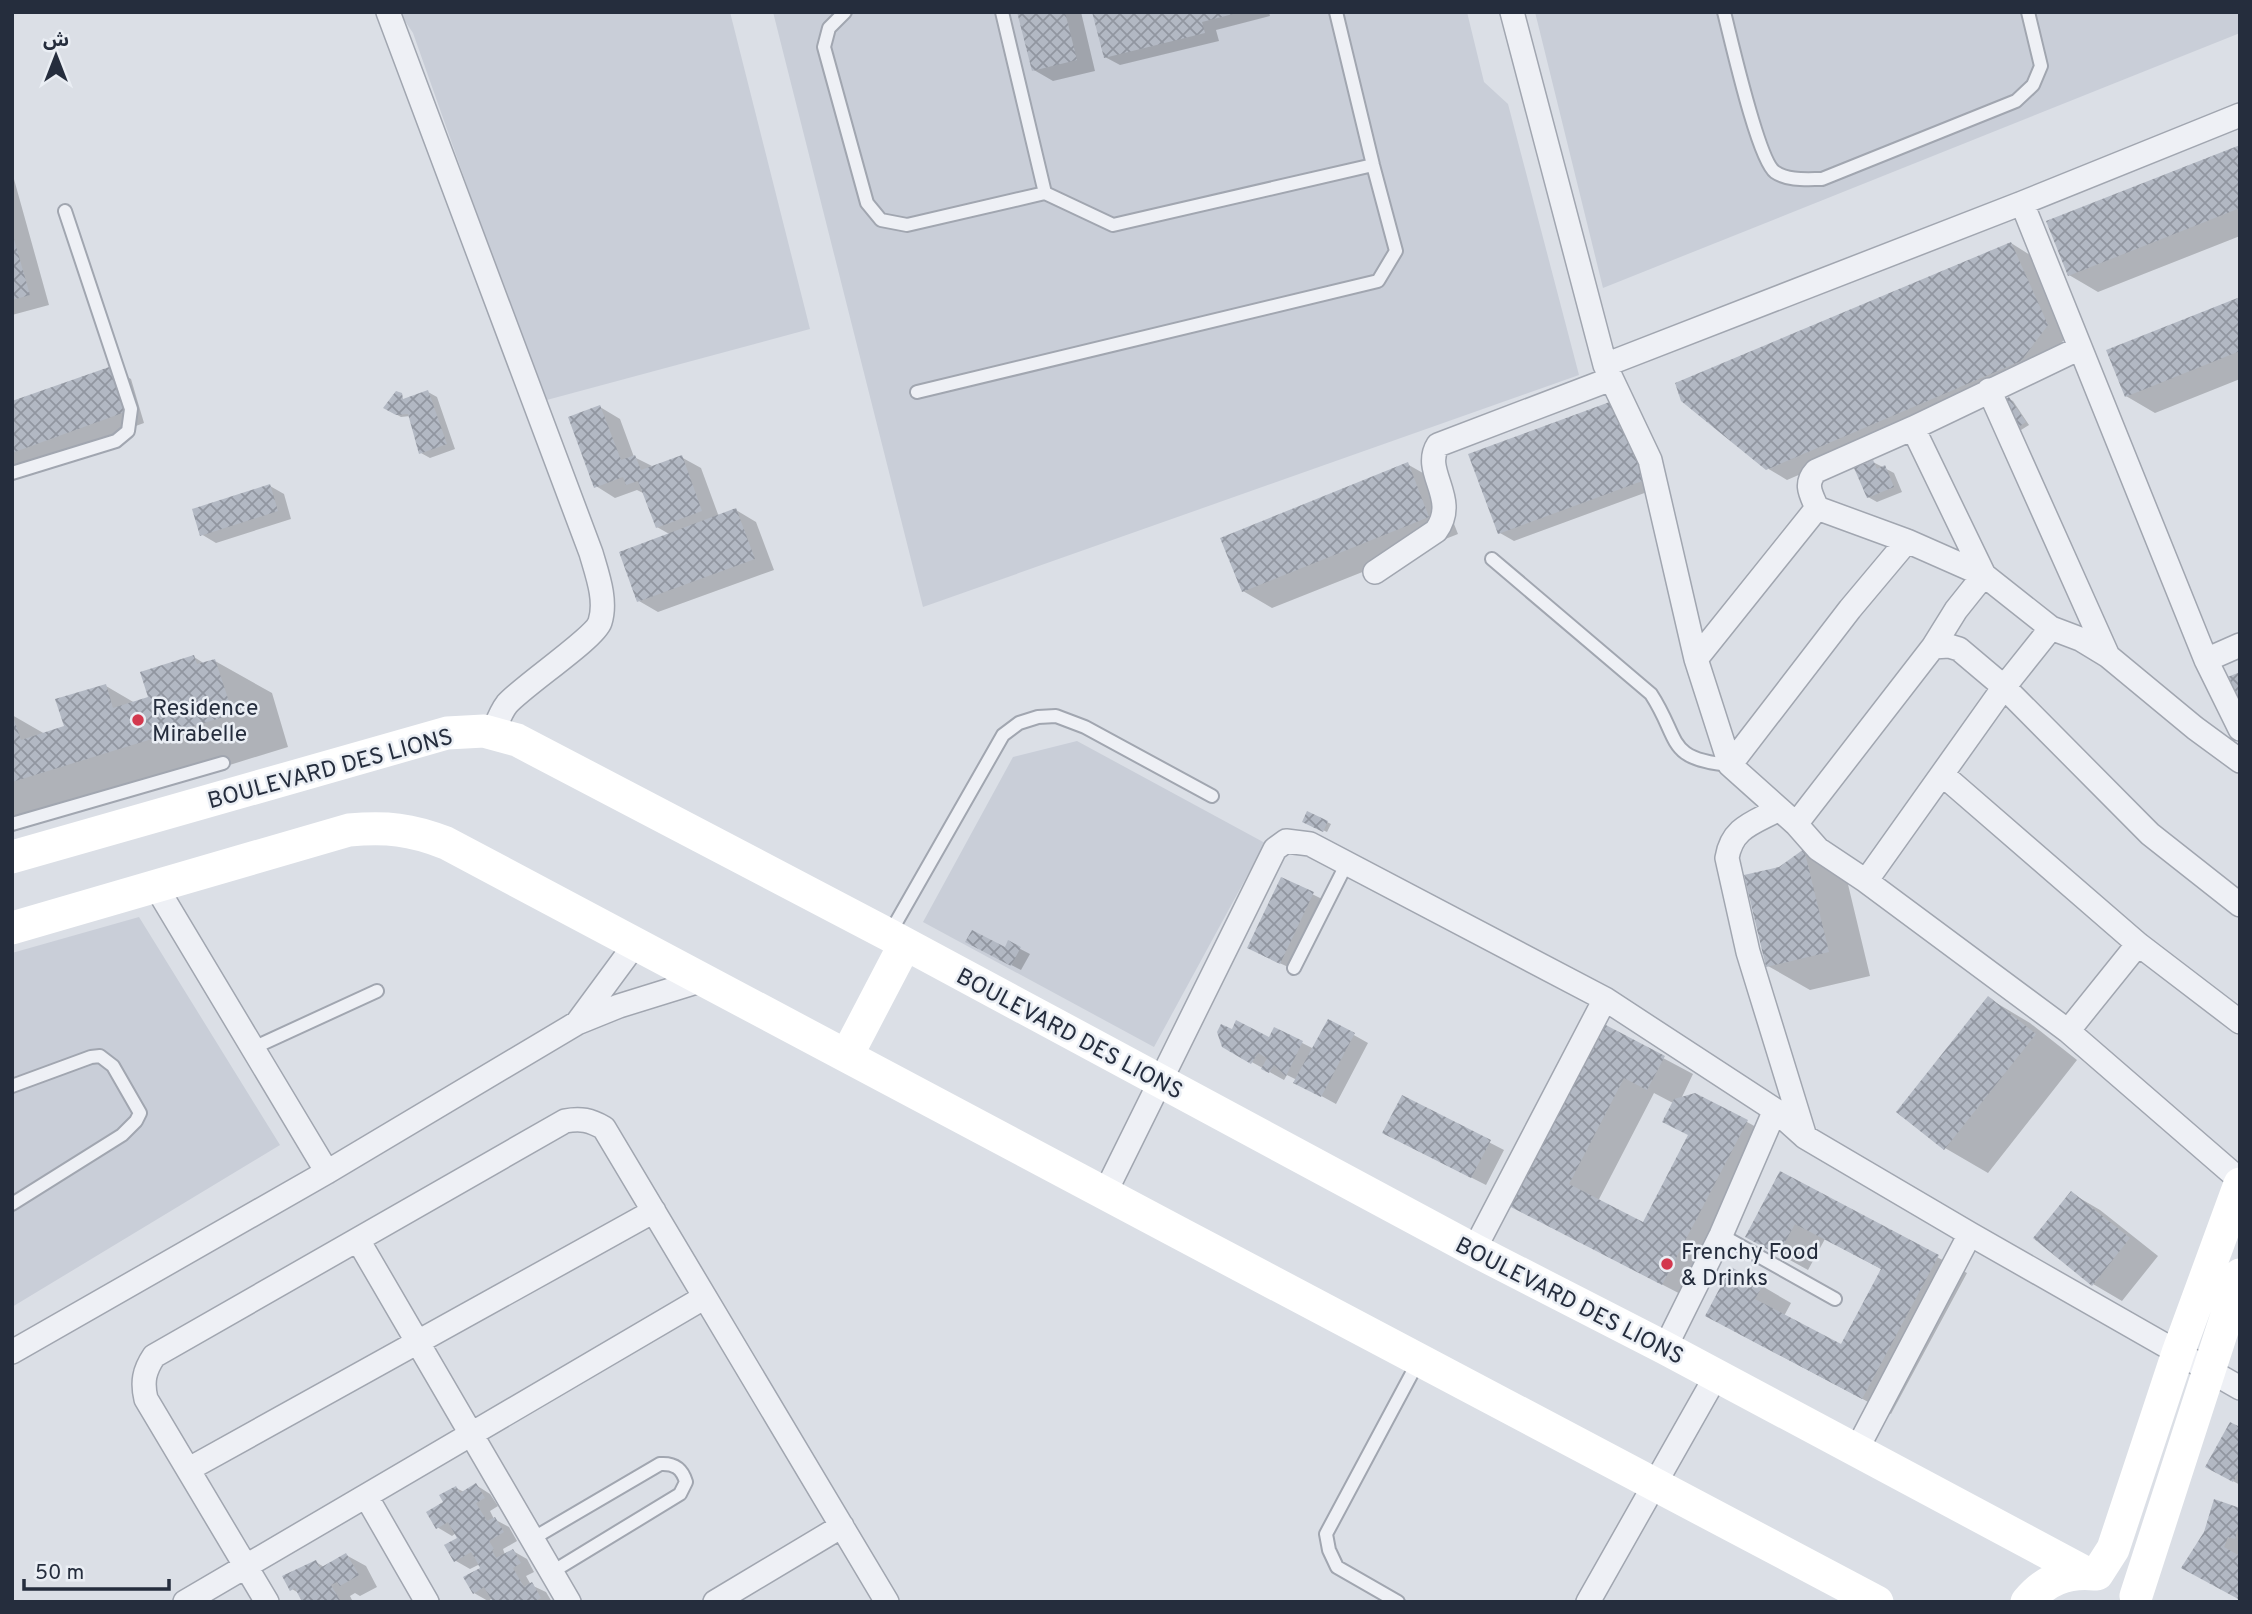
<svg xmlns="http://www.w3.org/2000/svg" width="2252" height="1614" font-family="Overpass,'Noto Sans Arabic',sans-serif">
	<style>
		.built { fill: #c9ced8 }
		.shadow { fill: #0003; fill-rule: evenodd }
		.building { fill: url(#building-cross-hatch) }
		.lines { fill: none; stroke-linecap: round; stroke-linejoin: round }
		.lane-casing { stroke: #a1a6b0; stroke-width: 16 }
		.street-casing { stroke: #a1a6b0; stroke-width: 26 }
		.lane { stroke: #eef0f5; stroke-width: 12 }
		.street { stroke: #eef0f5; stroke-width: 23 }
		.secondary { stroke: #fff; stroke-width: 33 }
		.poi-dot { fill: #d3384e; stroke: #eaeef4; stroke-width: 2.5 }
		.labels { text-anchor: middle; stroke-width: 5; stroke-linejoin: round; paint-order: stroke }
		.poi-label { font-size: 23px; fill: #252d3d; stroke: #eaeef4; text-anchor: start }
		.street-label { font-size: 23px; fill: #252d3d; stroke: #eaeef4 }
	</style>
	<defs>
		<pattern id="building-cross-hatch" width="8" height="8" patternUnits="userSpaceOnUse" patternTransform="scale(1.75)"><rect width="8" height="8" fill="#b2b8c3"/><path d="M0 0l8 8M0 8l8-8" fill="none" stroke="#9196a0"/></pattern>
	</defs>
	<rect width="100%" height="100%" fill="#dbdfe6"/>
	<path class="built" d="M399 12H730L810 329 543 401 413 33Z
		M773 12H1467L1484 82 1508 104 1579 375 923 607Z
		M1535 12H2240V33L1603 288Z
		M1077 741 1265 843 1154 1047 923 922 1013 757Z
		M139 917 280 1145 12 1307V953Z"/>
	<path class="shadow" d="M1019 12H1081L1095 71 1053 81 1034 70Z
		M1094 12H1269L1270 16 1216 30 1219 41 1120 65 1105 57Z
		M2240 147V236L2098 292 2069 275Z
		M12 172 49 305 12 315Z
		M2011 243 2030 255 2066 337 2040 371 1787 480 1767 468Z
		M2240 299V379L2155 413 2126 396Z
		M112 368 131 379 144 423 12 471V403Z
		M428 392 437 397 455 449 430 458 421 453 410 416 401 417 385 408 406 401 405 397 406 400Z
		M2009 399 2013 401 2029 425 2021 430 2017 428Z
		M1614 401 1658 488 1514 541 1500 533Z
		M600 407 620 419 634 457 654 467 681 457 701 468 719 517 736 510 756 522 774 570 658 612 639 601 671 535 657 527 645 494 637 490 615 498 596 486Z
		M1873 462 1894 473 1902 492 1877 502 1868 497Z
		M1407 464 1437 481 1458 534 1272 608 1243 591Z
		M270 486 284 494 291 519 216 543 201 534Z
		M194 657 205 664 215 661 272 693 288 747 12 832V715L45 734 66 727 106 686 135 703 150 698Z
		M1308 813 1331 824 1327 832 1304 821Z
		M1804 851 1846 876 1870 976 1810 990 1768 966 1779 869Z
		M1282 879 1328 902 1295 970 1264 956Z
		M1009 943 1030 954 1021 970 977 947 1005 950Z
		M1988 998 2030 1023 2077 1060 1988 1173 1945 1148 1898 1111Z
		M1329 1021 1368 1043 1336 1104 1296 1082 1297 1080 1287 1075 1284 1080 1223 1046 1232 1031 1270 1039 1275 1029 1314 1049Z
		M1603 1026 1693 1074 1681 1099 1747 1122 1776 1138 1692 1300 1509 1205ZM1654 1093 1673 1103 1690 1136 1643 1224 1598 1201Z
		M1403 1098 1504 1150 1486 1185 1399 1141Z
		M1781 1174 1967 1273 1891 1414 1736 1332 1762 1286 1791 1303 1784 1316 1842 1347 1883 1270 1825 1239 1808 1270 1777 1253Z
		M2071 1193 2100 1210 2158 1256 2122 1301 2093 1284Z
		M2240 1429V1485L2207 1466Z
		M476 1485 490 1494 498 1506 490 1511 494 1519 509 1527 517 1541 503 1549 505 1555 513 1551 527 1559 534 1572 526 1576 531 1585 546 1592 552 1602H495L493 1598 488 1601 474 1593 482 1568 480 1564 470 1569 456 1561 459 1538 456 1533 452 1536 437 1527 445 1503 456 1488 464 1492Z
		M2240 1510V1599L2205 1532Z
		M346 1555 366 1566 377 1587 360 1596 355 1593 350 1596 353 1602H304L300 1594 292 1589 316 1562 324 1567Z"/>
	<path class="building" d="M1017 12H1065L1077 60 1032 71Z
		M1092 12H1237V13L1202 22 1205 33 1104 58Z
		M2240 145V208L2068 276 2046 221Z
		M12 232 30 295 12 300Z
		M2011 242 2048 325 2021 361 1766 470 1681 401 1675 383Z
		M2240 297V351L2125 397 2106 350Z
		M112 366 125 412 12 453V401Z
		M428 390 447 444 419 454 408 414 396 415 383 408 396 391 402 393 403 399Z
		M2009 397 2026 422 2016 429 1999 404Z
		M1615 400 1645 480 1498 534 1468 454Z
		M600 405 621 460 635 455 641 470 682 455 702 511 656 528 638 481 626 485 623 477 594 488 568 417Z
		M1873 460 1877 469 1885 465 1894 487 1867 498 1854 468Z
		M1408 462 1429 517 1242 592 1220 538Z
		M270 484 278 511 200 536 192 509Z
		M736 508 755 559 637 602 619 552Z
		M194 655 197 664 215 659 233 714 12 782V714L21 740 64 726 55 699 106 684 113 708 148 697 140 672Z
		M2240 672V711L2225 678Z
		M1307 811 1328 821 1323 832 1302 822Z
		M1804 849 1829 952 1766 967 1744 875 1779 867Z
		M1281 877 1314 892 1280 964 1247 948Z
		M972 930 1005 947 1008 940 1021 947 1011 966 965 942Z
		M1988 996 2036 1034 1944 1150 1896 1112Z
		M1328 1019 1355 1033 1321 1097 1293 1083Z
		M1236 1020 1269 1037 1274 1027 1303 1041 1286 1076 1274 1065 1269 1073 1261 1069 1267 1058 1258 1053 1251 1064 1222 1047 1217 1032 1221 1024 1232 1029Z
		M1602 1023 1665 1056 1647 1090 1624 1078 1569 1184 1643 1222 1688 1135 1662 1122 1674 1099 1695 1093 1748 1120 1662 1285 1507 1205Z
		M1402 1095 1491 1140 1471 1178 1382 1133Z
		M1780 1171 1939 1255 1862 1399 1705 1316 1731 1267 1763 1285 1755 1299 1841 1344 1881 1269 1795 1224 1778 1255 1745 1237Z
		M2071 1191 2130 1238 2092 1286 2033 1238Z
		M2230 1422 2240 1427V1474L2238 1473 2233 1482 2205 1467Z
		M476 1483 485 1498 476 1503 487 1521 495 1517 504 1532 489 1541 494 1549 492 1550 496 1558 513 1549 521 1563 513 1568 524 1587 532 1582 541 1598 534 1602H493L484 1587 473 1594 463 1577 480 1568 476 1560 471 1552 454 1562 444 1545 457 1538 448 1522 436 1529 426 1512 443 1502 439 1495 456 1486 460 1493Z
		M2214 1499 2240 1508V1522L2235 1539 2228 1537 2224 1547 2240 1556V1600L2181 1568 2204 1532Z
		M346 1553 359 1575 340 1586 337 1582 331 1585 341 1602H302L295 1588 290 1591 282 1576 316 1560 320 1568Z"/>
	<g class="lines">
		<g class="lane-casing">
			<path id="lane" d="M845 12 829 28 824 47 867 203 881 220 907 225 1045 193
				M1002 12 1045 193 1113 225 1373 165
				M1724 12C1731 39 1758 160 1775 172 1788 181 1807 179 1822 179L2016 101 2033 85 2041 66 2028 12
				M917 392 1378 281 1396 251 1373 165 1336 12
				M12 473 116 441 128 431 131 409 65 211
				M1492 559 1651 694C1681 740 1665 759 1730 765
				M12 824 223 763
				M890 933 1003 735 1019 723 1038 717 1056 716 1085 727 1212 796
				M1294 968 1347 863
				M253 1048 377 991
				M12 1086 91 1057 100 1056 113 1066 140 1113 136 1121 122 1135 12 1204
				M1721 1235 1835 1299
				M532 1539 660 1464C674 1463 682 1468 686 1482L680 1494 552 1572
				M1398 1602 1337 1567 1329 1550 1326 1534 1418 1362"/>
		</g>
		<g class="street-casing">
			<path id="street" d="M388 12 591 553C597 574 607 600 600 622 595 638 524 685 507 704 500 713 497 723 493 733
				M1512 12 1605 365 1650 460 1696 659 1730 765 1796 824 1818 849 1866 881 2068 1031 2240 1180
				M2022 203 2206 660 2240 729
				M2080 348 1913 428 1816 471C1804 484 1811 494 1817 508L1907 541 1984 575 2051 628 2080 639 2108 656 2195 728 2240 761
				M1605 365 2022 203 2240 115
				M1989 390 2108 656
				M1913 428 1984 575 1956 610 1933 647
				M1375 572 1436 531C1460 498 1421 472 1438 445L1611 379
				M1696 659 1817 508
				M2206 660 2240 645
				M1730 765 1850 609 1907 541
				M1943 775 2138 944 2240 1022
				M1779 809C1754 823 1732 827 1727 858L1748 952 1805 1137
				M1796 824 1933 647 1949 646 1959 649 2004 687 2150 834 2240 905
				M1866 881 2004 687 2051 628
				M155 885 327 1172
				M577 1023 636 943
				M2068 1031 2138 944
				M1105 1193 1275 849 1286 841 1310 844 1605 999 1775 1110 1805 1137 1970 1234 2240 1388
				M358 1240 569 1602
				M1474 1250 1605 999
				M1665 1348 1721 1235 1775 1110
				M12 1352 327 1172 577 1023 619 1006 706 979
				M1856 1451 1970 1234
				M189 1469 654 1211
				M366 1496 427 1602
				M185 1602 705 1297
				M267 1602 146 1399C142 1382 144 1371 154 1356L565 1121C581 1118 590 1120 604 1128L887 1602
				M715 1602 842 1526
				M1588 1602 1716 1376"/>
		</g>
		<use href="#lane" class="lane"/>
		<use href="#street" class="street"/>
		<path class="secondary" d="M12 857 447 733 484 731 517 740 889 935 1474 1250 1665 1348 2084 1572
			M12 928 349 830C387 827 410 829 446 843 924 1095 1398 1352 1877 1602
			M847 1055 905 944
			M2097 1574 2113 1549 2178 1353 2240 1184
			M2136 1596 2240 1275
			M2027 1602C2045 1580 2067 1571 2095 1574"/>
	</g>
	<g class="poi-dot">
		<circle cx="138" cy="720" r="7"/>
		<circle cx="1667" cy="1264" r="7"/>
	</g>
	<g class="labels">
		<g class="poi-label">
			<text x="152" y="715">Residence<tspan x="152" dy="26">Mirabelle</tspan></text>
			<text x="1681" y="1259">Frenchy Food<tspan x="1681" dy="26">&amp; Drinks</tspan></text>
		</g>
		<g class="street-label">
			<text transform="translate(330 768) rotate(-15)" y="8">BOULEVARD DES LIONS</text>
			<text transform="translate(1070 1033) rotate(28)" y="8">BOULEVARD DES LIONS</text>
			<text transform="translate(1570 1300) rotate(27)" y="8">BOULEVARD DES LIONS</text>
		</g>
	</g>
	<rect width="2252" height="1614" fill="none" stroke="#252d3d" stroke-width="28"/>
	<g transform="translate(56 56)" stroke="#eaeef4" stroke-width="5" paint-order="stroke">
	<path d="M0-5L12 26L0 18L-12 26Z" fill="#252d3d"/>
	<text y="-10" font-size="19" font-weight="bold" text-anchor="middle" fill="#252d3d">ش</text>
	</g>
	<path d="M24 1579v10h145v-10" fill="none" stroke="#252d3d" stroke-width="3.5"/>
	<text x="35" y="1579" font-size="21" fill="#252d3d" stroke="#eaeef4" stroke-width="5" paint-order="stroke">50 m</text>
</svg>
